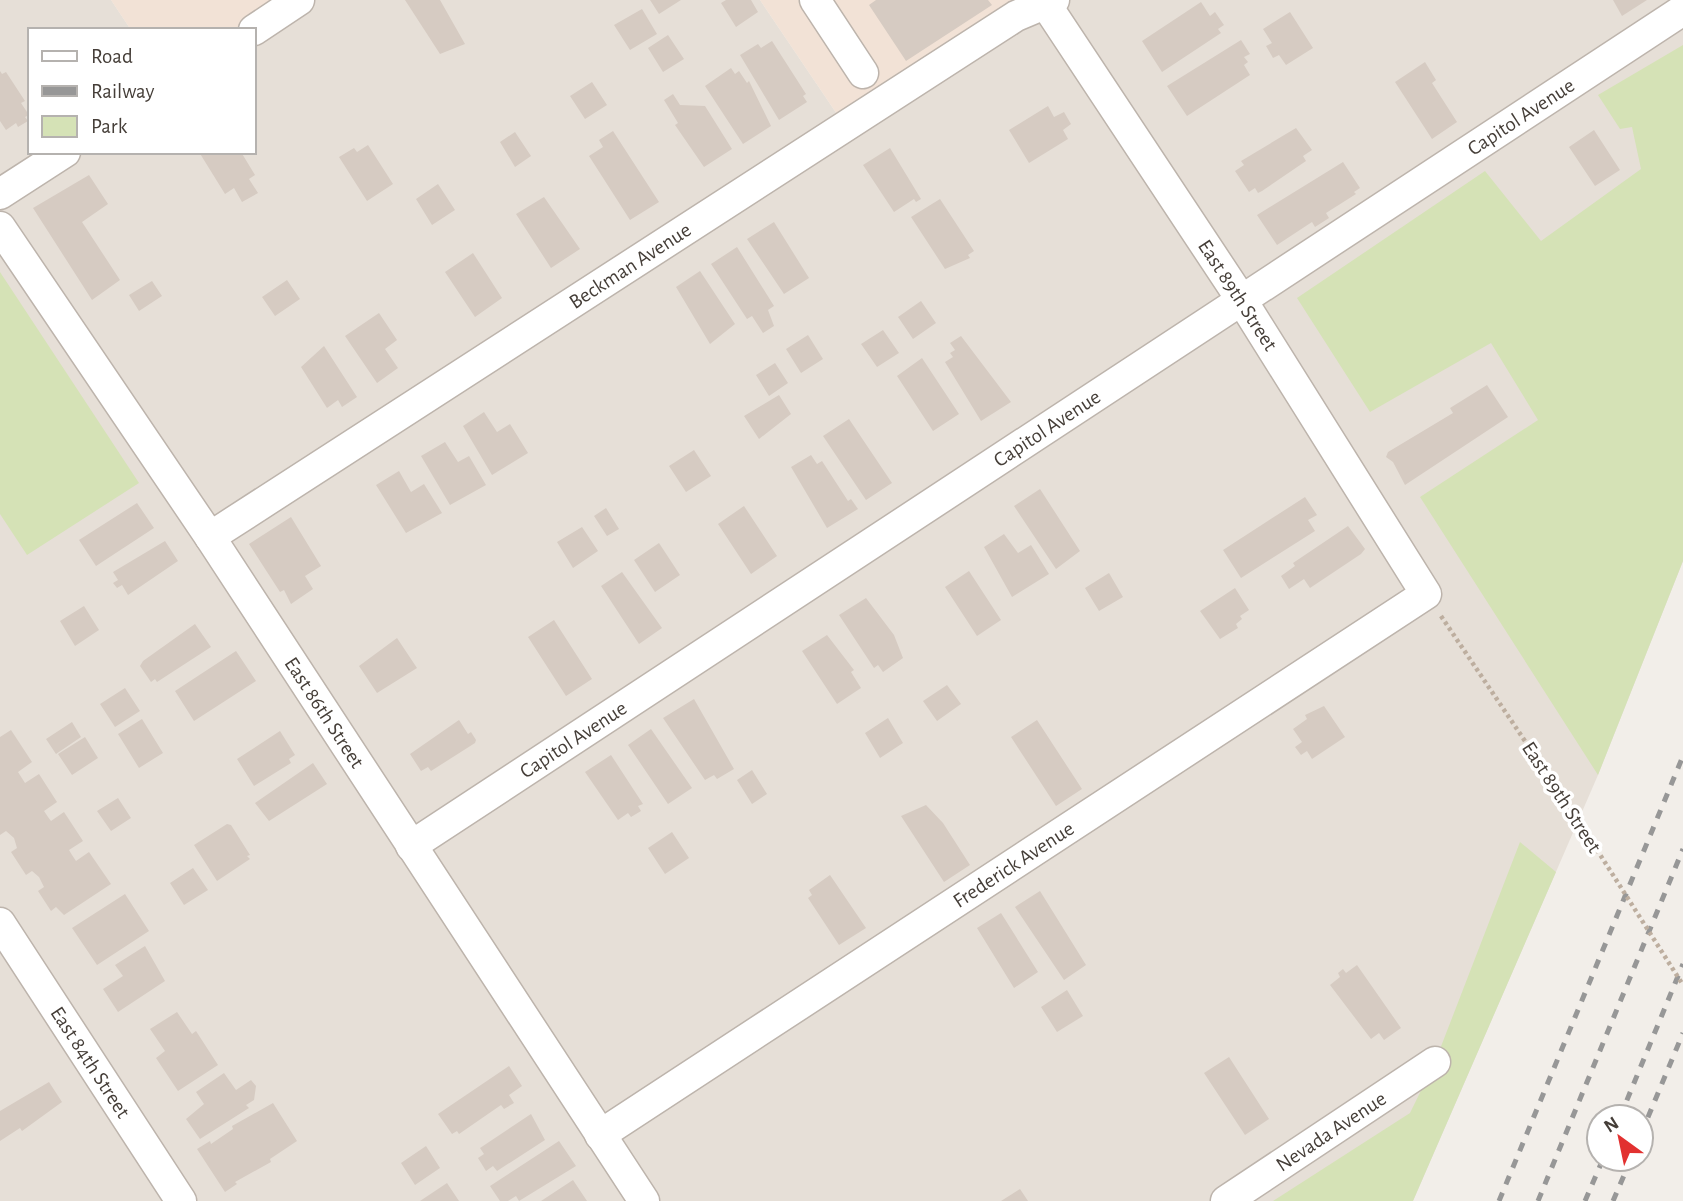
<svg xmlns="http://www.w3.org/2000/svg" width="1683" height="1201" font-family="'Alegreya Sans',sans-serif">
	<style>
		.residential { fill: #e6dfd7 }
		.commercial { fill: #f2e2d6 }
		.green { fill: #d5e2b6 }
		.building { fill: #d6cbc2 }
		.lines { fill: none; stroke-linecap: round; stroke-linejoin: round }
		.minor-casing { stroke: #bdb4ac; stroke-width: 33 }
		.path { stroke: #bdae9f; stroke-width: 4.5; stroke-dasharray: 3.5 3.5; stroke-linecap: butt }
		.minor { stroke: #fff; stroke-width: 30 }
		.rail { stroke: #979797; stroke-width: 5; stroke-dasharray: 9 9; stroke-linecap: butt }
		.path-bridge { stroke: #bdae9f; stroke-width: 4.5; stroke-dasharray: 3.5 3.5; stroke-linecap: butt }
		.labels { text-anchor: middle; stroke-width: 7; stroke-linejoin: round; paint-order: stroke }
		.street-label { font-size: 21px; fill: #453e38; stroke: #fff }
	</style>
	<rect width="100%" height="100%" fill="#f2eee9"/>
	<path class="residential" d="M0 0H111L131 30H30V152H254V30L299 0H760L845 126 1043 0H1683V561L1598 775 1413 1201H0Z"/>
	<path class="commercial" d="M111 0H299L254 30H131Z
		M760 0H1043L845 126Z"/>
	<path class="green" d="M1683 45V561L1598 775 1420 497 1538 420 1491 343 1370 412 1297 298 1485 171 1541 241 1641 169 1632 127 1620 129 1598 95Z
		M0 272 139 483 27 555 0 514Z
		M1520 842 1556 872 1413 1201H1273L1410 1113 1435 1062Z"/>
	<path class="building" d="M405 0H440L465 44 440 54Z
		M650 0H681L659 14Z
		M726 0H751L758 12 736 27 721 3Z
		M876 0H988L992 5 906 61 869 5Z
		M1613 0H1647L1622 16Z
		M1201 2 1210 16 1215 12 1224 25 1218 29 1221 33 1162 72 1142 41Z
		M642 9 657 34 630 50 614 25Z
		M1290 12 1313 48 1286 65 1279 55 1273 58 1266 46 1272 43 1263 29Z
		M668 35 684 59 663 72 648 48Z
		M1241 40 1250 54 1244 57 1248 62 1244 65 1250 75 1187 116 1167 86Z
		M772 41 806 94 803 96 807 102 779 120 740 55 758 44 761 48Z
		M1425 62 1436 80 1432 83 1457 122 1432 139 1395 82Z
		M731 68 735 74 739 71 747 83 749 81 771 126 743 144 705 86Z
		M0 71 2 74 6 72 25 101 21 103 29 115 25 117 28 121 18 127 16 123 6 130 0 121Z
		M592 82 607 105 585 119 570 96Z
		M673 94 680 105 705 106 732 149 704 167 675 125 678 123 664 100Z
		M1048 106 1054 117 1064 112 1071 124 1063 130 1068 139 1029 163 1009 130Z
		M1296 128 1312 150 1303 156 1306 161 1262 191 1258 193 1255 188 1249 192 1235 171 1244 165 1241 161Z
		M1594 130 1620 170 1595 186 1569 147Z
		M613 131 659 202 630 220 589 156 603 147 599 140Z
		M515 132 531 156 515 167 500 142Z
		M368 145 393 184 367 201 339 157 354 148 357 152Z
		M890 148 921 199 916 202 914 199 894 212 863 165Z
		M199 152H241L255 175 249 179 258 193 242 202 234 188 225 194Z
		M1343 162 1360 188 1354 192 1356 194 1326 213 1329 218 1315 227 1312 222 1277 245 1257 215Z
		M89 175 108 204 82 222 120 280 92 300 33 208Z
		M438 184 455 210 432 225 416 199Z
		M544 197 580 249 551 268 516 214Z
		M940 199 974 251 968 255 970 258 945 269 911 217Z
		M774 222 809 278 784 294 747 239Z
		M737 247 774 306 768 310 774 326 763 333 752 316 747 319 711 264Z
		M473 253 502 298 475 317 445 272Z
		M700 271 735 324 710 344 676 287Z
		M287 280 300 299 275 316 262 297Z
		M152 281 162 296 139 311 129 295Z
		M921 301 936 323 913 339 898 317Z
		M379 313 397 340 385 349 398 368 377 383 345 336Z
		M883 330 899 353 877 367 861 344Z
		M808 335 823 359 801 373 786 349Z
		M961 336 1011 402 981 421 945 362 953 357 950 353 955 350 950 343Z
		M324 346 357 397 342 407 338 400 327 408 301 367Z
		M922 358 959 414 933 431 897 376Z
		M775 363 788 383 769 396 756 375Z
		M1487 385 1508 417 1405 485 1393 462 1386 457 1388 452 1453 413 1450 408Z
		M779 395 791 414 759 439 744 416Z
		M484 412 497 432 510 424 528 453 492 475 463 426Z
		M849 419 892 483 866 500 823 436Z
		M445 442 458 462 469 456 486 485 450 505 421 456Z
		M694 450 711 476 686 492 669 466Z
		M811 455 817 464 822 461 848 501 851 499 858 509 827 528 791 467Z
		M399 471 411 492 424 484 442 513 406 533 376 485Z
		M1040 489 1080 551 1056 569 1014 506Z
		M1305 497 1317 515 1308 520 1315 531 1241 578 1223 550Z
		M137 503 154 528 96 566 79 540Z
		M744 506 777 556 751 574 718 524Z
		M606 508 619 529 607 536 594 516Z
		M291 517 321 566 305 576 313 589 291 604 284 590 280 592 249 544Z
		M1348 526 1365 549 1361 554 1310 588 1304 579 1289 589 1281 576 1295 566 1293 563Z
		M582 527 598 551 573 568 557 542Z
		M1004 534 1018 553 1031 545 1049 574 1012 597 984 547Z
		M165 541 178 561 128 595 122 585 117 588 113 583 118 580 113 572Z
		M659 543 680 575 655 592 634 560Z
		M969 571 1001 620 977 636 945 587Z
		M622 572 662 628 639 644 601 586Z
		M1109 573 1123 597 1099 611 1085 588Z
		M1235 588 1249 610 1240 616 1242 619 1236 624 1238 628 1220 639 1200 611Z
		M866 598 894 635 903 658 883 672 878 665 874 668 839 615Z
		M84 606 99 630 75 646 60 621Z
		M554 620 592 679 566 696 528 637Z
		M195 624 211 647 157 682 155 679 151 682 140 666 143 661Z
		M827 635 854 670 851 672 861 688 837 704 802 651Z
		M397 638 417 668 377 693 359 666Z
		M236 651 256 681 194 721 175 691Z
		M947 685 961 704 937 721 923 701Z
		M125 688 140 711 115 727 100 704Z
		M694 699 734 769 717 779 714 775 705 780 663 718Z
		M1324 706 1345 737 1312 759 1307 751 1301 755 1295 747 1302 742 1293 729 1307 719 1305 715Z
		M888 718 903 743 880 758 865 733Z
		M142 719 163 753 139 768 118 734Z
		M459 720 468 734 471 732 476 740 475 743 431 771 428 767 421 771 410 754Z
		M1037 720 1082 789 1056 806 1011 737Z
		M72 722 81 737 56 754 46 739Z
		M651 729 692 788 668 804 628 745Z
		M11 730 32 762 18 772 25 783 39 774 57 802 44 811 48 817 51 821 64 812 83 841 69 850 72 855 76 861 89 852 111 884 64 915 56 907 51 911 38 891 44 887 39 877 32 871 26 875 11 852 17 848 14 838 6 831 0 835V737Z
		M280 731 295 755 289 759 291 763 254 786 237 759Z
		M85 737 98 758 72 775 58 754Z
		M611 755 643 804 638 806 641 811 631 817 628 813 618 820 585 772Z
		M313 763 327 784 269 821 255 803Z
		M752 770 767 794 752 804 737 780Z
		M118 798 131 818 111 831 97 811Z
		M926 805 943 823 970 865 944 882 901 816Z
		M227 824 231 825 250 855 247 856 250 859 217 881 194 845Z
		M672 832 689 858 665 874 648 848Z
		M193 868 208 890 184 905 170 883Z
		M830 875 866 928 839 945 808 898 812 895 809 890Z
		M1040 891 1086 965 1064 980 1015 907Z
		M125 894 149 931 97 965 72 928Z
		M1001 913 1038 972 1014 988 977 928Z
		M145 946 165 981 118 1012 103 989 123 976 115 965Z
		M1357 965 1401 1028 1384 1040 1379 1033 1371 1039 1330 985 1340 977 1338 973 1343 969 1346 973Z
		M1067 990 1083 1016 1057 1032 1041 1007Z
		M177 1012 192 1034 196 1031 218 1065 178 1091 156 1058 165 1051 150 1029Z
		M1229 1057 1269 1119 1245 1135 1204 1073Z
		M509 1066 522 1086 509 1095 514 1103 504 1109 501 1105 459 1134 457 1131 452 1134 438 1114Z
		M224 1073 236 1090 251 1080 256 1086 254 1100 246 1105 249 1108 200 1139 186 1119 204 1104 196 1092Z
		M49 1082 62 1102 22 1131 20 1128 0 1141V1111Z
		M273 1103 297 1141 270 1159 271 1162 235 1182 237 1184 225 1192 197 1149 210 1141 211 1144 233 1129 232 1126Z
		M531 1114 545 1140 497 1171 493 1166 486 1171 478 1158 484 1154 480 1148Z
		M559 1141 576 1166 519 1201 516 1196 508 1201H500L490 1186Z
		M426 1146 440 1168 415 1185 401 1163Z
		M573 1180 587 1201H541Z
		M447 1183 459 1201H420Z
		M1020 1189 1028 1201H1001Z"/>
	<g class="lines">
		<g class="minor-casing">
			<g id="minor">
				<path d="M815 0 863 73"/>
				<path d="M254 30 299 0"/>
				<path d="M0 194 65 152"/>
				<path id="s1" d="M0 227 210 537 644 1201"/>
				<path id="s2" d="M210 537 1016 16 1054 0"/>
				<path id="s3" d="M411 846 1683 10"/>
				<path id="s4" d="M0 923 181 1201"/>
				<path id="s5" d="M600 1135 1426 594 1241 299 1043 0"/>
				<path id="s6" d="M1226 1201 1435 1062"/>
			</g>
		</g>
		<path class="path" d="M1441 616 1578 820"/>
		<use href="#minor" class="minor"/>
		<path class="rail" d="M1620 1117 1683 964
			M1641 1134 1683 1033
			M1499 1201 1683 756
			M1538 1201 1683 849
			M1585 1201 1603 1159
			M1613 1201 1631 1159"/>
		<path class="path-bridge" d="M1578 820 1683 985"/>
	</g>
	<g class="labels">
		<g class="street-label">
			<text dy="7" stroke="none"><textPath href="#s3" startOffset="1328">Capitol Avenue</textPath></text>
			<text dy="7" stroke="none"><textPath href="#s2" startOffset="500">Beckman Avenue</textPath></text>
			<text transform="translate(1238 295) rotate(57)" y="7">East 89th Street</text>
			<text dy="7" stroke="none"><textPath href="#s3" startOffset="761">Capitol Avenue</textPath></text>
			<text dy="7" stroke="none"><textPath href="#s1" startOffset="584">East 86th Street</textPath></text>
			<text dy="7" stroke="none"><textPath href="#s3" startOffset="194">Capitol Avenue</textPath></text>
			<text transform="translate(1562 797) rotate(57)" y="7">East 89th Street</text>
			<text dy="7" stroke="none"><textPath href="#s5" startOffset="494">Frederick Avenue</textPath></text>
			<text dy="7" stroke="none"><textPath href="#s4" startOffset="166">East 84th Street</textPath></text>
			<text dy="7" stroke="none"><textPath href="#s6" startOffset="126">Nevada Avenue</textPath></text>
		</g>
	</g>
	<rect x="28" y="28" width="228" height="126" fill="#ffffff" stroke="#b5b2af" stroke-width="2"/>
	<rect x="42" y="51" width="35" height="10" fill="#ffffff" stroke="#b5b2af" stroke-width="2"/>
	<text x="91" y="63" font-size="21" fill="#453e38">Road</text>
	<rect x="42" y="86" width="35" height="10" fill="#979797" stroke="#b5b2af" stroke-width="2"/>
	<text x="91" y="98" font-size="21" fill="#453e38">Railway</text>
	<rect x="42" y="116" width="35" height="21" fill="#d5e2b6" stroke="#b5b2af" stroke-width="2"/>
	<text x="91" y="133" font-size="21" fill="#453e38">Park</text>
	<g transform="translate(1620 1138) rotate(327)"><circle r="33" fill="#ffffff" stroke="#b5b2af" stroke-width="2"/>
	<path d="M0-5L12 26L0 18L-12 26Z" fill="#e23130"/>
	<text y="-10" font-size="19" font-weight="bold" text-anchor="middle" fill="#453e38">N</text>
	</g>
</svg>
